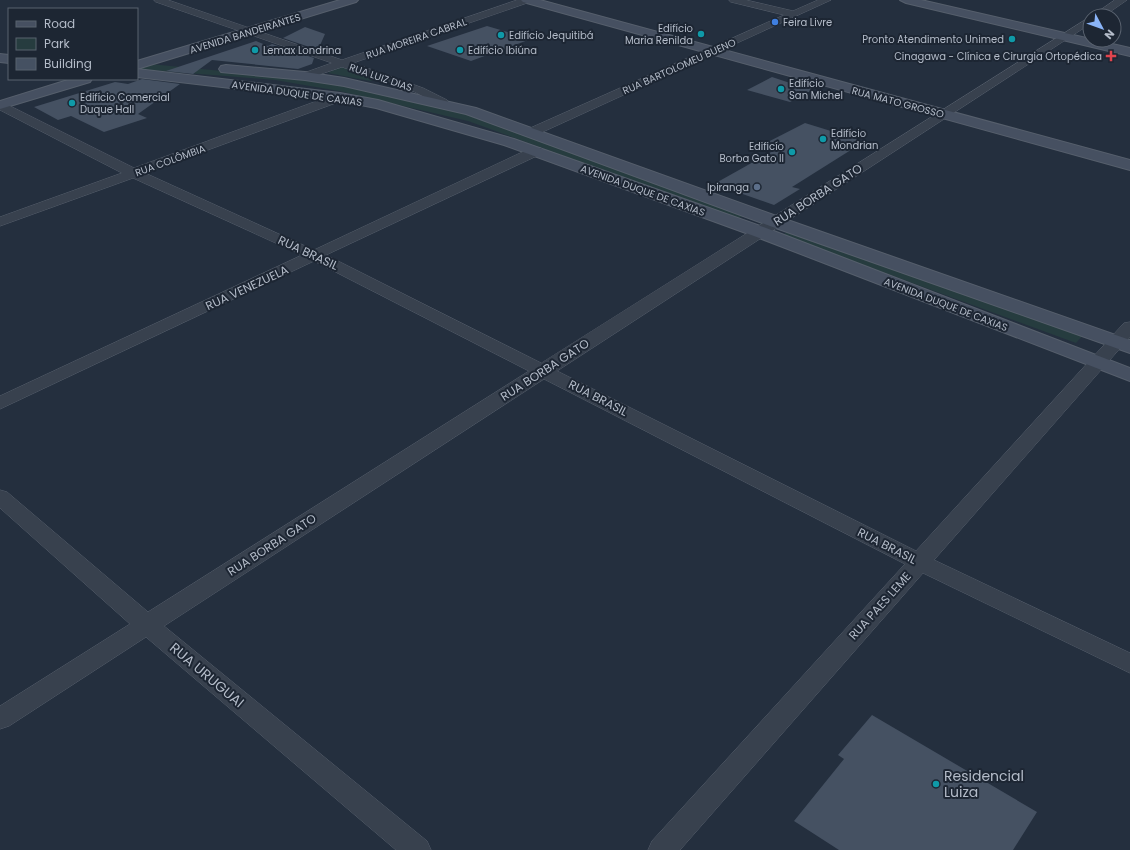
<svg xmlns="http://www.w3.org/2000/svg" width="1130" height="850" font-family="Poppins,sans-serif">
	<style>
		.green { fill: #263c3f }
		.building { fill: #455162 }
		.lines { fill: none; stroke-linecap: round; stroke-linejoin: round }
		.street-casing { stroke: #565f6c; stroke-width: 1 }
		.secondary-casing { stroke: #565f6c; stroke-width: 2 }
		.street { fill: #38414e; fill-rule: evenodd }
		.secondary { fill: #465061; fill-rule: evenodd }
		.shop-dot { fill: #3f7fe0; stroke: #1d2633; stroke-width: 1.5 }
		.culture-dot { fill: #0f9aa8; stroke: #1d2633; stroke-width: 1.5 }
		.health-dot { fill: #e0444e; stroke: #1d2633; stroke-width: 1.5 }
		.service-dot { fill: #5c6f8a; stroke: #1d2633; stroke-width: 1.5 }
		.labels { text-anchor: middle; stroke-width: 4; stroke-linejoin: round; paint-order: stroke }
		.far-poi-label { font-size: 10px; fill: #b4bcc9; stroke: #1d2633; text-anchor: start }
		.far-street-label { font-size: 10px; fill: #b4bcc9; stroke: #1d2633 }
		.street-label { font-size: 12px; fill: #b4bcc9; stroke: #1d2633 }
		.near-street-label { font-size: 14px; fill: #b4bcc9; stroke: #1d2633 }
		.near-poi-label { font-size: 14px; fill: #b4bcc9; stroke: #1d2633; text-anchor: start }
	</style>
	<rect width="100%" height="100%" fill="#242f3e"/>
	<path class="green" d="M150 64 316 80 365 89 477 117 747 213 738 219 468 121 339 91 275 80 137 69V67Z
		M343 67 377 77V79L370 81 328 73 337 68Z
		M791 230 1084 334 1076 343 782 235Z"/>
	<path class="building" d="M487 26 531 39 471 61 427 46Z
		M305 27 325 34 318 50 283 38Z
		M256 41 268 46 272 44 314 58 312 64 298 69 212 60 193 74 166 71Z
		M772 77 787 82 814 89 790 102 747 90Z
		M142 79 180 84 138 114 147 118 104 132 71 116 58 120 34 107 115 82 128 84Z
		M805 123 860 140 858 141 862 143 792 187 800 189 774 205 714 184 773 151 758 147Z
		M872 715 1037 812 1013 850H839L794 821 844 759 838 755Z"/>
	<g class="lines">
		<g class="street-casing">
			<path id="street" d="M154 0H168L342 60 517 0H532L530 2 353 63 423 88 447 100 449 103 447 106 443 107 415 92 342 67 309 78H301L299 76 301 74 332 63 156 2Z
				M729 0H746L793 11 818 0H831L536 135 532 136 526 132 528 129 784 15 731 2Z
				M1115 0H1127L1104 16H1092Z
				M1090 17V24L557 371 916 551 1124 323 1130 322V337L934 560 1130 653V673L923 573 680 850H648L652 841 905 564 544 379 164 626 427 841 431 850H396L146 637 9 726 0 729V706L130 624 0 508V490L7 492 148 612 529 371 314 261 0 409V396L302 255 133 178 0 226V217L122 173 0 110V101L134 168 336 94H344L346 97 344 100 145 173 314 250 531 148H541L543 151 541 154 326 255 541 363Z"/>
		</g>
		<g class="secondary-casing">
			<path id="secondary" d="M340 0H358L356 2 137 69V61Z
				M521 0H540L1130 160V170L523 2Z
				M900 0H921L1130 48V56L906 3Z
				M0 54 9 55V63L0 62Z
				M226 65 305 72 344 78 476 108 782 218 1130 340V353L770 226 466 114 344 86 305 80 221 72 219 69 221 66Z
				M137 69 340 93 378 100 514 139 766 228 1130 368V381L754 236 504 145 376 108 340 101 137 77Z
				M71 79H92L90 82 0 109V101Z"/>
		</g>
		<use href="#street" class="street"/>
		<use href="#secondary" class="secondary"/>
	</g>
	<circle class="shop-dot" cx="775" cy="22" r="4"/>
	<g class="culture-dot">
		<circle cx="701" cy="34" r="4"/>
		<circle cx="501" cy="35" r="4"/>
		<circle cx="1012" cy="39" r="4"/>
		<circle cx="255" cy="50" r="4"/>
		<circle cx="460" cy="50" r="4"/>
		<circle cx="781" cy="89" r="4"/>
		<circle cx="72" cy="103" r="4"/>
		<circle cx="823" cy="139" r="4"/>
		<circle cx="792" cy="152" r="4"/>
		<circle cx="936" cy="784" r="4"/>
	</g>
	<path class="health-dot" d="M1109 50h4v4h4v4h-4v4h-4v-4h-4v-4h4z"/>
	<circle class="service-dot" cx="757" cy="187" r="4"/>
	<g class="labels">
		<g class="far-poi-label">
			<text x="783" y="26">Feira Livre</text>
			<text x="693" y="32" text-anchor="end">Edifício<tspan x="693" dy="12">Maria Renilda</tspan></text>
			<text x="509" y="39">Edifício Jequitibá</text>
			<text x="1004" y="43" text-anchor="end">Pronto Atendimento Unimed</text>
			<text x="263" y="54">Lemax Londrina</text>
			<text x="468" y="54">Edifício Ibiúna</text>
			<text x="1102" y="60" text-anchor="end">Cinagawa - Clínica e Cirurgia Ortopédica</text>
			<text x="789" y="87">Edifício<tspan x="789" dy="12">San Michel</tspan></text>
			<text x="80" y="101">Edifício Comercial<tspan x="80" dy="12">Duque Hall</tspan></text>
			<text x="831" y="137">Edifício<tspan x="831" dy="12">Mondrian</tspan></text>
			<text x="784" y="150" text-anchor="end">Edificío<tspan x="784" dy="12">Borba Gato II</tspan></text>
			<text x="749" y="191" text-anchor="end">Ipiranga</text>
		</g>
		<g class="far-street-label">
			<text transform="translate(245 33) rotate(-17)" y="4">AVENIDA BANDEIRANTES</text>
			<text transform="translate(416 38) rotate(-19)" y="4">RUA MOREIRA CABRAL</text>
			<text transform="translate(679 66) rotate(-24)" y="4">RUA BARTOLOMEU BUENO</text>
			<text transform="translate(381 77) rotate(19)" y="4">RUA LUIZ DIAS</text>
			<text transform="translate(297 93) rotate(8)" y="4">AVENIDA DUQUE DE CAXIAS</text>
			<text transform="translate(898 102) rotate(15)" y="4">RUA MATO GROSSO</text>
			<text transform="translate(170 160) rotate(-20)" y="4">RUA COLÔMBIA</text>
			<text transform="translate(643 190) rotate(20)" y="4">AVENIDA DUQUE DE CAXIAS</text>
			<text transform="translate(946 304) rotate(21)" y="4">AVENIDA DUQUE DE CAXIAS</text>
		</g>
		<g class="street-label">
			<text transform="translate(818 195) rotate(-33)" y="4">RUA BORBA GATO</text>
			<text transform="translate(308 253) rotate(25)" y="4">RUA BRASIL</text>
			<text transform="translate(247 288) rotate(-25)" y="4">RUA VENEZUELA</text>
			<text transform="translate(545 370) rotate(-33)" y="4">RUA BORBA GATO</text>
			<text transform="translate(598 398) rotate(27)" y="4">RUA BRASIL</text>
			<text transform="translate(272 545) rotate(-33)" y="4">RUA BORBA GATO</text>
			<text transform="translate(887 546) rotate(27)" y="4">RUA BRASIL</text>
			<text transform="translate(880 606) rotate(-48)" y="4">RUA PAES LEME</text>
		</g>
		<g class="near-street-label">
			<text transform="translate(207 675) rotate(40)" y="5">RUA URUGUAI</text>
		</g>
		<g class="near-poi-label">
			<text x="944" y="781">Residencial<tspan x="944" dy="16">Luiza</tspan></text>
		</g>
	</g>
	<rect x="8" y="8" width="130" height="72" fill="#1d2633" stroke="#59626f"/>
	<rect x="16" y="21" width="20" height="6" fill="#465061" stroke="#59626f"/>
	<text x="44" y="28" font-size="12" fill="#b4bcc9">Road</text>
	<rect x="16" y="38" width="20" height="12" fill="#263c3f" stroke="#59626f"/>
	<text x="44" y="48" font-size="12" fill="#b4bcc9">Park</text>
	<rect x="16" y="58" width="20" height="12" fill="#455162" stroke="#59626f"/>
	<text x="44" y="68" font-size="12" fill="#b4bcc9">Building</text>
	<g transform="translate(1102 28) rotate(131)"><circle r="19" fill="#1d2633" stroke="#59626f"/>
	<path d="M0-3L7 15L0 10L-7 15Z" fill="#8ab4f8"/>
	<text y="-6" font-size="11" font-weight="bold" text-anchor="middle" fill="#b4bcc9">N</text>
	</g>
</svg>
